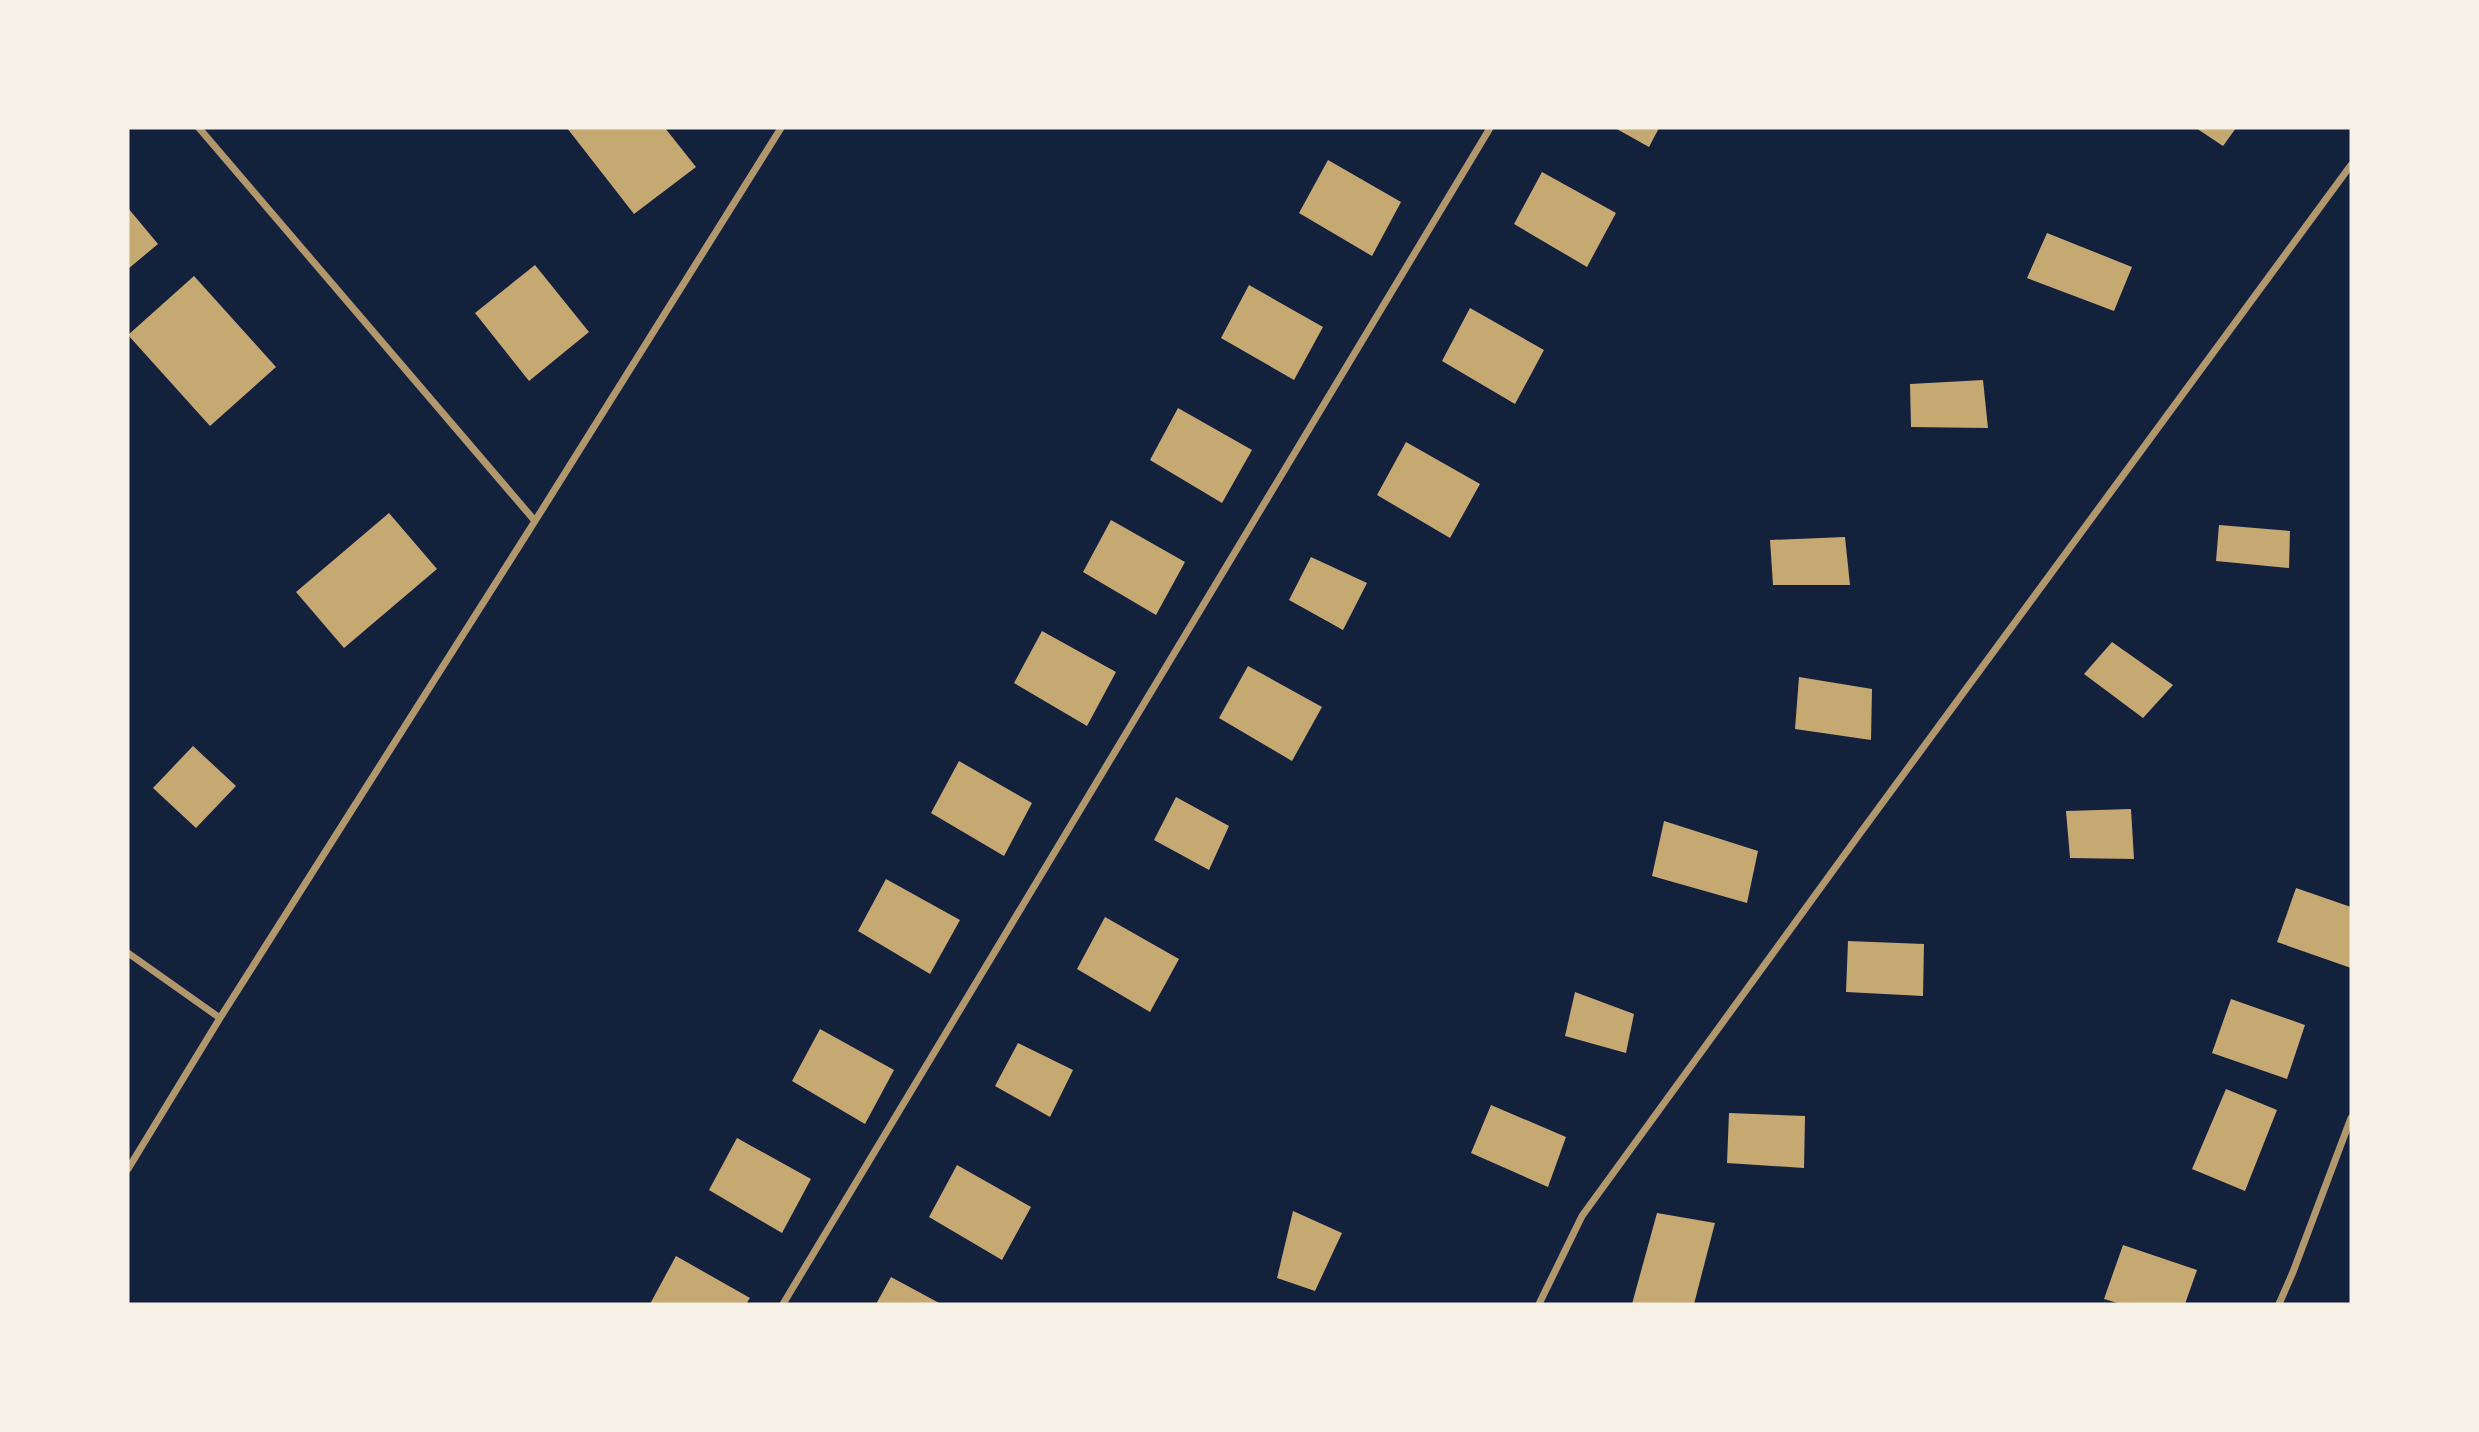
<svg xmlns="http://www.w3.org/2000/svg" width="2479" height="1432" font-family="'Exo 2',sans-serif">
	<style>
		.building { fill: #c6a872 }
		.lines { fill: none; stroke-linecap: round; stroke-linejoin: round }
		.minor { stroke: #b1986c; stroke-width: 7 }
	</style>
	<rect width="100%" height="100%" fill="#14213d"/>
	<path class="building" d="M567 128H665L696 167 634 214Z
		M1615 128H1659L1649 147Z
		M2196 128H2236L2223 146Z
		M1328 160 1401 202 1372 256 1299 213Z
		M1542 172 1616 213 1587 267 1514 224Z
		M128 208 158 244 128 269Z
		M2047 233 2132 267 2114 311 2027 278Z
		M535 265 589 332 529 381 475 313Z
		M194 276 276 367 210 426 128 335Z
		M1249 285 1323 327 1294 380 1221 338Z
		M1470 308 1544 350 1515 404 1442 361Z
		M1983 380 1988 428 1911 427 1910 384Z
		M1178 408 1252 450 1222 503 1150 460Z
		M1406 442 1480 484 1450 538 1377 495Z
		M389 513 437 569 344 648 296 592Z
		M1111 520 1185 562 1156 615 1083 572Z
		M2219 525 2290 531 2289 568 2216 561Z
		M1845 537 1850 585H1773L1770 540Z
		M1311 557 1367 583 1343 630 1289 600Z
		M1042 631 1116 672 1087 726 1014 683Z
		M2112 642 2173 685 2143 718 2084 674Z
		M1248 666 1322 707 1292 761 1219 718Z
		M1799 677 1872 689 1871 740 1795 729Z
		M193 746 236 786 196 828 153 788Z
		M959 761 1032 803 1004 856 931 813Z
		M1176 797 1229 826 1209 870 1154 840Z
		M2131 809 2134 859 2070 858 2066 811Z
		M1664 821 1758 851 1747 903 1652 876Z
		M886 879 960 920 930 974 858 931Z
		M2296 888 2351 907V968L2277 942Z
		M1105 917 1179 959 1150 1012 1077 969Z
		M1848 941 1924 944 1923 996 1846 992Z
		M1575 992 1634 1014 1626 1053 1565 1036Z
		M2231 999 2305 1025 2287 1079 2212 1053Z
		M820 1029 894 1070 865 1124 792 1081Z
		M1018 1043 1073 1070 1050 1117 995 1086Z
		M2226 1089 2277 1110 2245 1191 2192 1169Z
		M1491 1105 1566 1137 1548 1187 1471 1153Z
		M1729 1113 1805 1116 1804 1168 1727 1163Z
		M737 1138 811 1179 782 1233 709 1190Z
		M957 1165 1031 1207 1002 1260 929 1217Z
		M1293 1211 1342 1233 1315 1291 1277 1278Z
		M1657 1213 1715 1223 1694 1304H1632Z
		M2123 1245 2197 1270 2185 1304H2121L2104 1299Z
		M676 1256 750 1298 746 1304H650Z
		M891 1277 941 1304H876Z"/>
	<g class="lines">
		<path class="minor" d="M199 128 535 521
			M128 953 220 1018
			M128 1169 220 1018 535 521 781 128
			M783 1304 1490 128
			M1539 1304 1582 1216 1861 832 2351 165
			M2279 1304 2293 1272 2351 1118"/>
	</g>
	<rect width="2479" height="1432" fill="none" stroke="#f6f1e7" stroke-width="259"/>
</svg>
